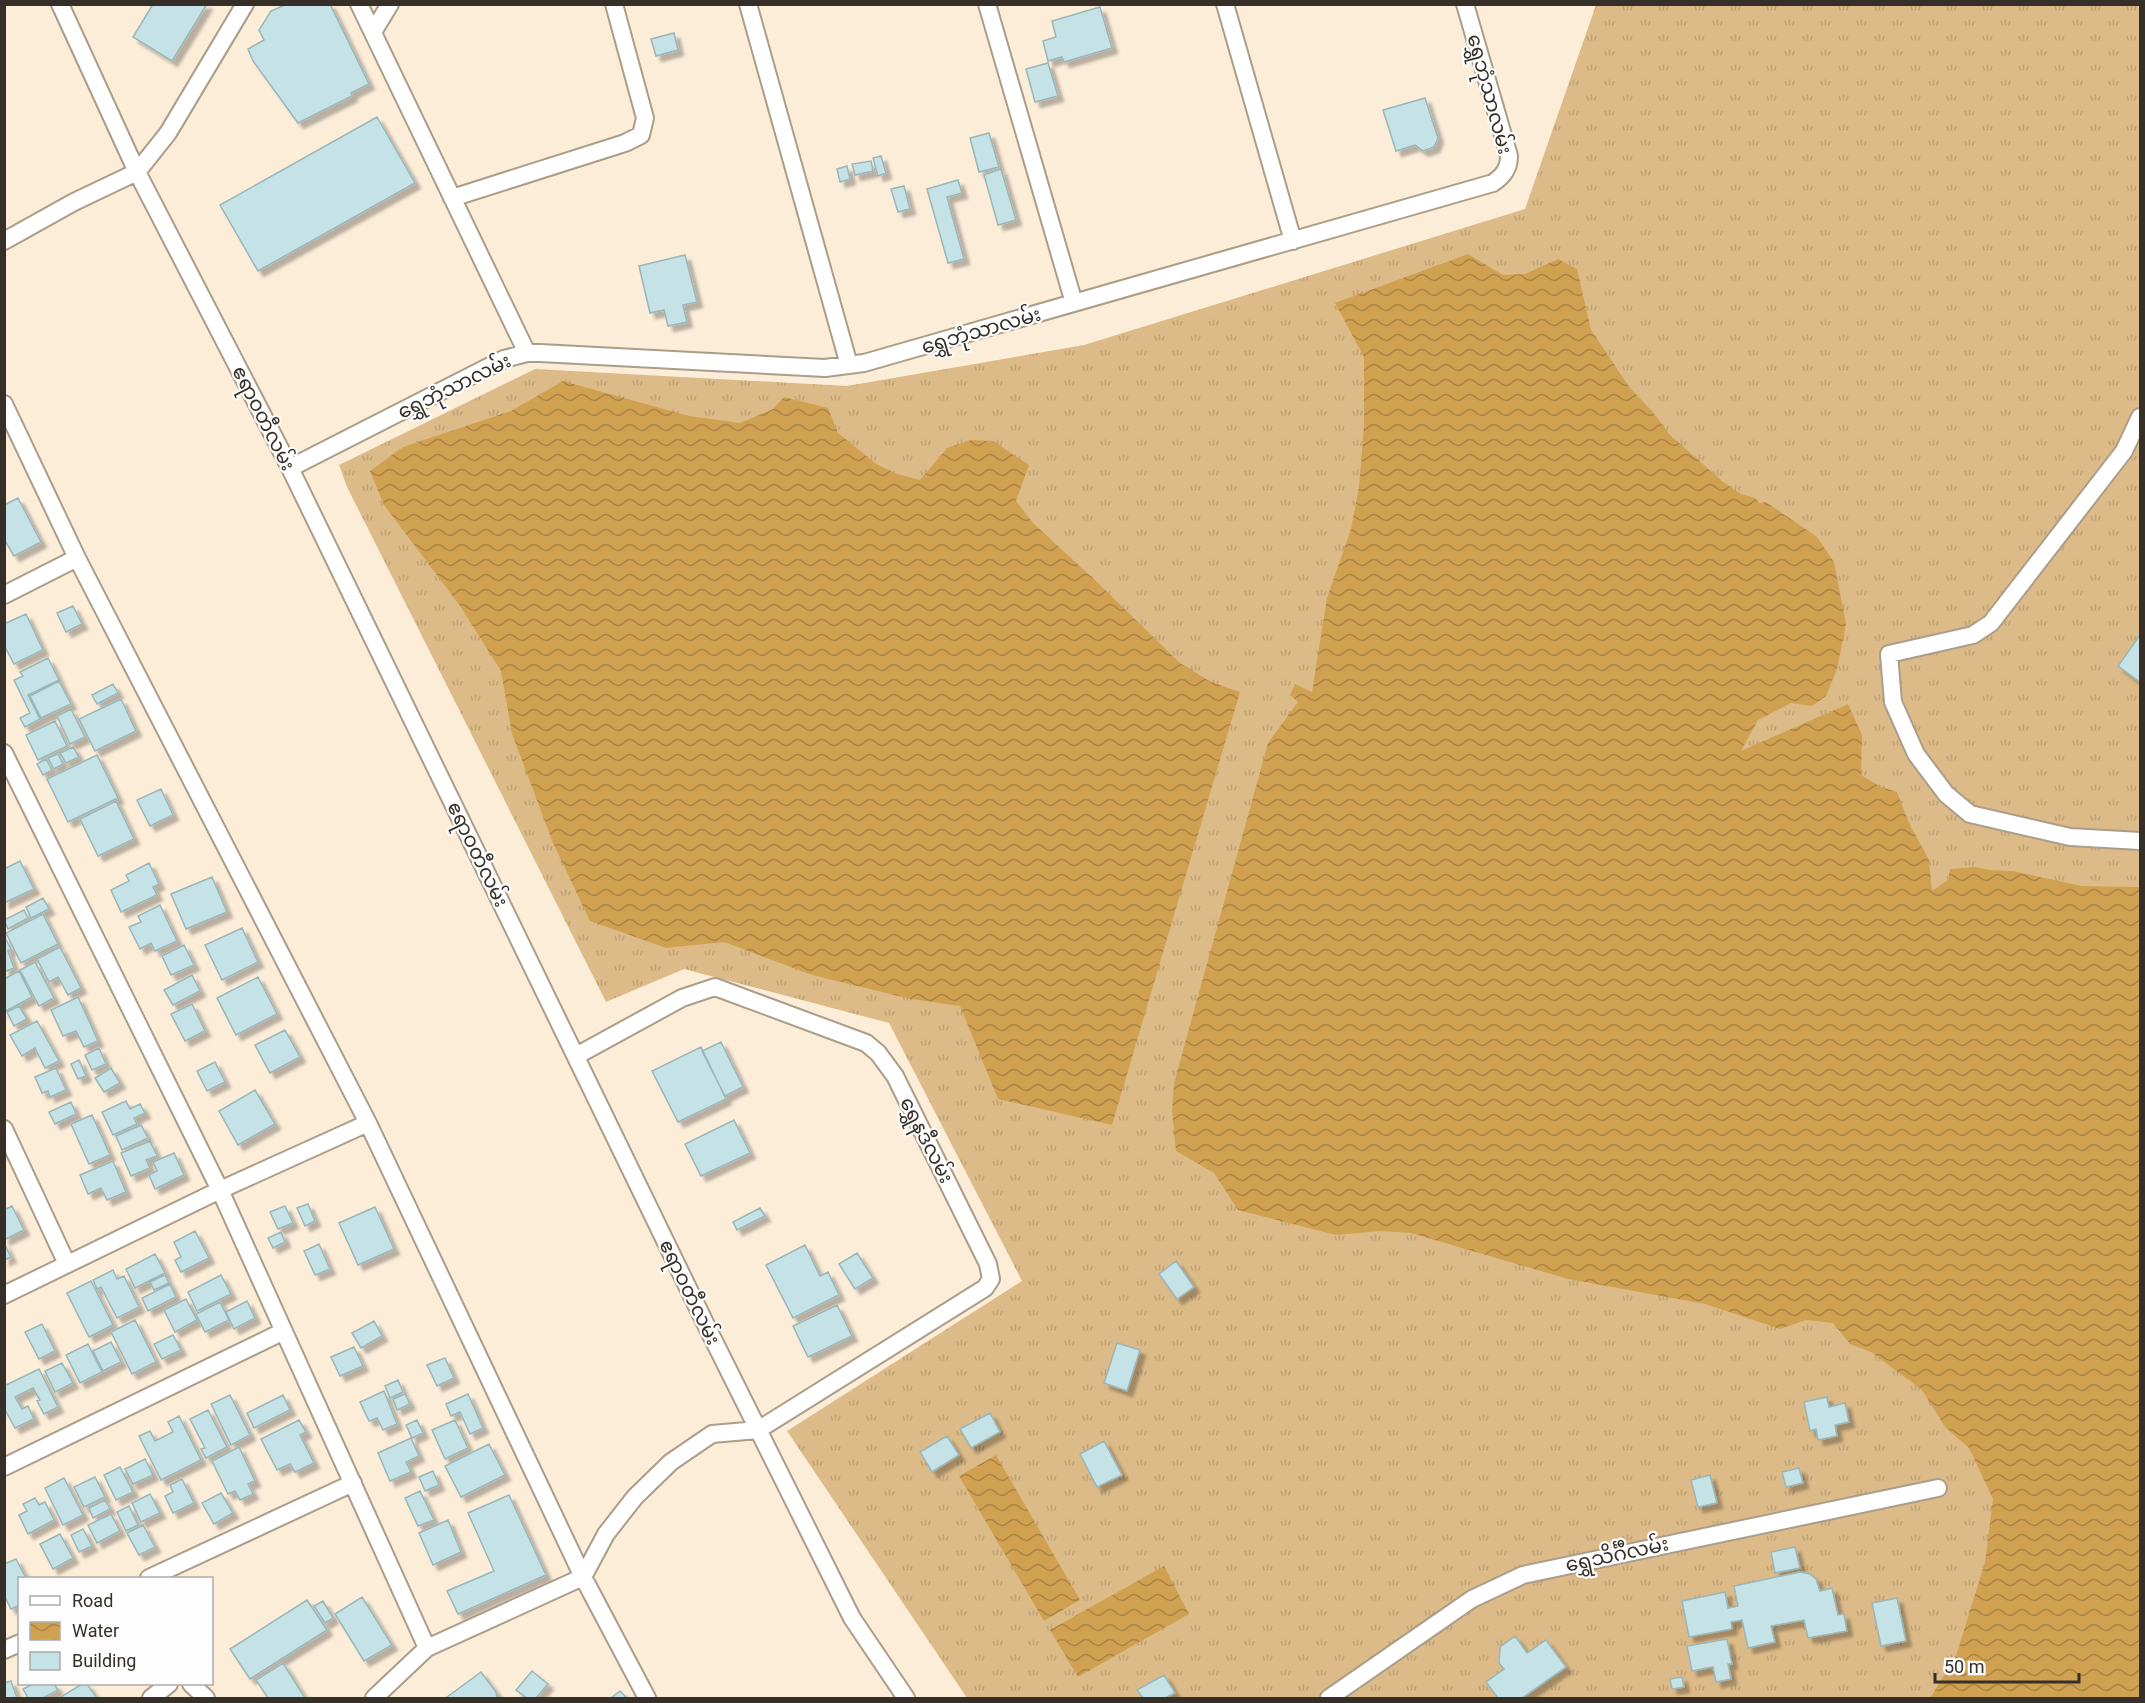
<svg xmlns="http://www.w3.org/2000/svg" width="2145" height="1703" font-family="Roboto,'Noto Sans Myanmar',sans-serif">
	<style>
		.grass { fill: url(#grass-tufts) }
		.water { fill: url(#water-waves) }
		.building { fill: #c5e2e6; stroke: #99b6b9; stroke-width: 1.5; filter: url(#shadow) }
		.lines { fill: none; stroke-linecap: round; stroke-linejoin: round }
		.minor-casing { stroke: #aa9d89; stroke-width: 20 }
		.minor { stroke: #fff; stroke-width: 16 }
		.labels { text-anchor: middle; stroke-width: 4.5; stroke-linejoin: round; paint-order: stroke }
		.street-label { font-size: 20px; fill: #352f28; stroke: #fdfdfd }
	</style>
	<defs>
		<pattern id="grass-tufts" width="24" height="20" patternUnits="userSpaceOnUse" patternTransform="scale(1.5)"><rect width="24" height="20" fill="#ddbb89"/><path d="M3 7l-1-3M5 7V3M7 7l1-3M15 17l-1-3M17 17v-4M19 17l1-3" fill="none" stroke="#bea176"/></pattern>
		<pattern id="water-waves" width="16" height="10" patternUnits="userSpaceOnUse" patternTransform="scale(1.5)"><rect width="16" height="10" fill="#d1a152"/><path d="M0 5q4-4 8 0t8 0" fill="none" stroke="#aa8444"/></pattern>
		<filter id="shadow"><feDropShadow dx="5.5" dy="5.5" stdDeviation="1.5" flood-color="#0004"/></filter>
	</defs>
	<rect width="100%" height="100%" fill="#fcedd9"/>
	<path class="grass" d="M1596 5H2140V1698H967L787 1431 1022 1281 889 1023 684 969 606 1002 347 487 339 465 535 369 847 386 1084 345 1525 209Z"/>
	<path class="water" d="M1468 254 1503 275 1525 274 1558 259 1577 269 1591 330 1630 388 1652 411 1670 435 1722 481 1741 494 1755 498 1760 503 1766 502 1817 537 1834 562 1846 624 1837 669 1826 696 1812 706 1791 703 1758 720 1741 751 1848 704 1862 735 1861 775 1881 787 1897 792 1909 823 1929 860 1932 891 1948 880 1950 869 1975 867 1989 870 2013 871 2082 886 2140 887V1698H1930L1956 1656 1985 1562 1993 1499 1969 1448 1945 1427 1922 1390 1871 1352 1850 1344 1833 1323 1806 1320 1780 1329 1705 1304 1568 1279 1411 1233 1380 1231 1336 1235 1238 1210 1214 1173 1176 1151 1172 1111 1174 1083 1268 743 1298 702 1290 695 1295 684 1312 692 1327 598 1351 529 1359 487 1364 426V357L1335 303Z
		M563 381 689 416 740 423 773 409 784 397 828 408 838 433 859 450 876 464 897 474 920 480 947 448 971 440 993 441 1029 465 1016 501 1033 523 1098 583 1180 663 1211 682 1240 692 1112 1125 998 1099 960 1006 911 999 812 975 724 942 666 948 590 921 553 843 512 734 501 671 460 606 384 505 370 471 403 447 511 411Z
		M996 1455 1080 1600 1044 1621 959 1476Z
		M1164 1566 1189 1614 1078 1677 1050 1630Z"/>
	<path class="building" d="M153 4H207L172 61 133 37Z
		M287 4H330L369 84 351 93 352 96 298 123 253 61 248 49 264 40 259 30 271 11Z
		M1100 7 1112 48 1064 62 1062 57 1048 61 1043 41 1056 37 1052 21Z
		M674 33 678 50 656 56 651 39Z
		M1048 63 1058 96 1035 102 1026 69Z
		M1425 98 1438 138 1434 147 1423 151 1415 145 1396 151 1383 110Z
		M377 117 415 183 258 271 220 205Z
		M989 133 999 167 979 172 970 138Z
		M881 156 886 173 878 176 873 158Z
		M871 161 873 171 855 175 852 164Z
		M847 166 850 179 840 182 837 169Z
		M1001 169 1016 220 998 225 984 175Z
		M958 180 962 193 947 197 964 259 948 263 927 189Z
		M904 186 910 209 898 212 891 189Z
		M685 255 697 302 683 305 687 322 668 326 664 310 650 313 639 266Z
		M18 498 41 542 14 556 4 539V505Z
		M73 606 82 624 66 632 57 613Z
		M26 614 43 650 14 664 4 645V624Z
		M2140 635V682L2118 666Z
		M48 658 59 680 28 695 40 719 25 727 20 718 30 713 14 680 23 676 20 672Z
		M59 681 71 704 41 718 30 696Z
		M113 684 118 693 97 704 92 695Z
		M121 699 136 731 95 751 79 719Z
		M71 709 85 737 70 744 57 716Z
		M55 721 67 746 38 760 26 735Z
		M73 747 79 757 66 763 60 753Z
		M58 754 63 764 54 769 48 758Z
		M97 755 118 798 68 822 47 779Z
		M46 759 52 770 43 775 37 764Z
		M161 789 173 815 150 826 137 800Z
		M116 801 134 839 98 856 80 819Z
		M20 861 34 889 4 903V869Z
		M149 863 159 884 153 887 157 895 121 912 111 890 129 881 126 875Z
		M212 877 227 912 186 929 171 894Z
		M43 898 49 909 31 918 26 907Z
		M160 905 177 941 155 951 151 943 140 949 129 927 141 922 138 916Z
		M24 910 28 918 8 929 4 920Z
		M43 914 58 944 21 963 6 933Z
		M242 928 258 962 222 980 205 945Z
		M4 936 11 949 8 951 14 968 4 972Z
		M184 945 194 965 171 975 162 956Z
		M60 947 81 988 68 995 58 977 49 982 37 959Z
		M35 962 54 998 39 1006 20 970Z
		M19 971 32 997 4 1012V979Z
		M192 975 200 991 173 1005 164 990Z
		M258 977 277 1014 236 1035 217 998Z
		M78 997 98 1041 84 1047 76 1031 63 1036 51 1010Z
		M192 1004 205 1031 185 1041 171 1014Z
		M19 1006 27 1019 14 1026 7 1012Z
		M37 1021 59 1061 45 1068 35 1048 22 1056 10 1035Z
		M285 1030 300 1057 270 1073 255 1045Z
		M721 1042 743 1087 725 1096 702 1051Z
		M701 1047 726 1099 678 1122 652 1071Z
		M99 1048 106 1064 92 1070 85 1055Z
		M79 1060 86 1076 78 1079 71 1064Z
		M215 1062 225 1082 207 1091 197 1071Z
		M56 1068 66 1090 50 1097 48 1091 42 1093 35 1077Z
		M111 1068 120 1083 104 1092 95 1078Z
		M255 1090 275 1124 238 1145 219 1111Z
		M126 1101 130 1109 140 1104 145 1113 134 1118 137 1124 113 1135 102 1112Z
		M71 1102 76 1114 55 1124 49 1112Z
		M92 1115 110 1155 89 1164 71 1124Z
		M734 1120 750 1153 701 1176 685 1144Z
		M141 1125 148 1138 122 1150 116 1136Z
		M150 1141 157 1156 146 1160 150 1168 131 1176 121 1153Z
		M174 1153 184 1175 155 1189 149 1175 157 1171 153 1162Z
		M113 1161 126 1192 107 1200 101 1188 88 1194 80 1175Z
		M308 1204 315 1221 305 1226 297 1208Z
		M12 1206 24 1230 4 1240V1210Z
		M285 1206 293 1223 278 1229 270 1212Z
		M375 1207 394 1249 358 1265 339 1223Z
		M760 1208 765 1216 737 1230 733 1222Z
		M195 1231 209 1258 181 1272 175 1260 181 1257 174 1242Z
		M281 1232 285 1242 273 1248 268 1238Z
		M4 1243 11 1257 4 1260Z
		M319 1244 330 1269 315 1275 304 1251Z
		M805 1245 820 1276 828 1272 839 1295 793 1318 766 1265Z
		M857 1253 873 1278 855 1289 839 1264Z
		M155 1254 165 1273 135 1288 126 1269Z
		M1176 1261 1194 1287 1177 1299 1159 1274Z
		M113 1270 117 1279 124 1276 139 1307 117 1318 101 1287 97 1289 93 1280Z
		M165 1275 169 1283 154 1290 150 1282Z
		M221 1275 231 1294 197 1311 188 1292Z
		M91 1281 113 1325 89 1337 67 1293Z
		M170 1284 176 1297 148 1311 142 1298Z
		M186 1299 197 1320 175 1332 164 1310Z
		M247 1301 255 1318 234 1329 226 1312Z
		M220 1302 229 1320 205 1332 196 1314Z
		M837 1305 852 1336 808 1357 793 1326Z
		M135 1320 156 1362 132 1374 111 1332Z
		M374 1321 382 1336 361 1348 352 1333Z
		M42 1324 55 1351 39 1359 25 1332Z
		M173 1335 181 1350 162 1359 154 1344Z
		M111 1342 121 1362 103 1371 93 1351Z
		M1117 1343 1140 1350 1127 1391 1104 1383Z
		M88 1344 102 1372 80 1383 66 1355Z
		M354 1347 363 1366 340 1376 331 1357Z
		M445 1358 454 1378 437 1386 427 1365Z
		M62 1363 73 1383 55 1392 45 1371Z
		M39 1369 58 1407 44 1414 37 1401 40 1400 33 1388 15 1397 22 1409 28 1406 34 1419 15 1428 4 1408V1386Z
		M398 1380 403 1392 390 1398 385 1386Z
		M384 1391 397 1424 383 1430 377 1418 369 1421 360 1402Z
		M405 1394 410 1404 397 1410 393 1399Z
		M468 1394 483 1428 470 1434 460 1412 451 1416 446 1404Z
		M230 1395 250 1435 231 1445 211 1404Z
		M283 1395 290 1410 254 1428 247 1413Z
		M1827 1397 1829 1407 1845 1403 1849 1422 1835 1425 1837 1436 1818 1440 1816 1429 1810 1431 1804 1402Z
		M208 1410 227 1447 206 1458 201 1449 205 1448 190 1419Z
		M990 1413 1000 1432 971 1448 960 1429Z
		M179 1416 201 1460 161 1480 139 1436 150 1431 155 1441 173 1432 168 1422Z
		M299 1420 306 1432 300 1435 314 1463 295 1472 290 1464 277 1470 261 1439Z
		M417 1420 423 1433 412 1438 406 1425Z
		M455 1420 468 1448 445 1459 432 1430Z
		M947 1436 959 1455 932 1472 920 1452Z
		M411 1438 419 1456 406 1462 411 1472 390 1481 378 1453Z
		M1104 1441 1122 1475 1097 1487 1080 1454Z
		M489 1444 505 1475 461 1497 445 1466Z
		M239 1447 255 1481 248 1484 253 1494 240 1500 235 1491 228 1494 212 1461Z
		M145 1459 153 1475 133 1484 125 1469Z
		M120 1467 133 1492 116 1500 104 1475Z
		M1799 1468 1803 1483 1786 1487 1782 1472Z
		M433 1471 439 1485 425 1491 419 1477Z
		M1710 1475 1717 1503 1698 1507 1691 1480Z
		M95 1477 105 1497 84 1507 74 1487Z
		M64 1478 83 1515 63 1525 45 1488Z
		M182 1479 194 1503 173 1513 165 1496 173 1492 170 1485Z
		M420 1491 434 1520 418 1526 405 1498Z
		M221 1493 233 1513 214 1524 202 1503Z
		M150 1494 160 1513 141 1522 132 1503Z
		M509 1495 546 1575 458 1614 447 1591 494 1571 468 1513Z
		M35 1498 39 1505 45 1502 54 1520 28 1534 19 1515 27 1511 23 1504Z
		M105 1500 110 1509 93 1518 89 1508Z
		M129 1506 138 1525 126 1531 117 1512Z
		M111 1514 120 1531 97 1543 88 1525Z
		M448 1520 461 1552 433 1565 419 1533Z
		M143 1525 155 1547 139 1555 127 1533Z
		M83 1529 92 1546 79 1552 71 1535Z
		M60 1534 73 1558 53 1569 40 1544Z
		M1795 1547 1800 1568 1775 1573 1771 1552Z
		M16 1559 26 1578H20V1605L11 1609 4 1595V1564Z
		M1800 1572 1810 1574 1816 1579 1820 1591 1832 1588 1838 1615 1844 1614 1847 1631 1808 1638 1804 1620 1771 1626 1775 1642 1748 1648 1742 1620 1731 1622 1732 1629 1689 1637 1682 1601 1725 1592 1728 1608 1738 1606 1734 1586Z
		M362 1597 392 1645 364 1661 335 1614Z
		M1897 1598 1906 1641 1881 1646 1872 1603Z
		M307 1600 327 1630 250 1679 230 1649Z
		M323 1601 333 1618 325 1623 314 1606Z
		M1515 1636 1527 1653 1546 1640 1566 1667 1522 1698H1498L1486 1682 1504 1669 1499 1663 1500 1647Z
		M1727 1639 1732 1664H1728L1731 1679 1716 1682 1713 1667 1692 1671 1687 1646Z
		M283 1663 305 1698H268L256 1680Z
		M532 1671 548 1684 536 1698H527L516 1690Z
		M481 1672 496 1692 497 1698H448L447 1697Z
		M1164 1675 1175 1693 1165 1698H1143L1137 1690Z
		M1682 1677 1684 1687 1672 1689 1670 1679Z
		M11 1681 17 1698H4V1683Z
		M33 1684H54L58 1690 43 1698H28L23 1689Z
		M82 1684H87L97 1698H59Z
		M620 1691 627 1698H611Z"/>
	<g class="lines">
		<g class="minor-casing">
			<path id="minor" d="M60 4 137 172 290 468 707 1327 852 1618 906 1698
				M359 4 527 353
				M748 4 849 365
				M987 4 1074 303
				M1225 4 1293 241
				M373 32 390 4
				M452 198 625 143 641 135 645 118 614 4
				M4 241 74 202 137 172 168 133 245 4
				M4 404 77 558 368 1123 583 1577 647 1698
				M2140 417 2124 451 1991 623 1973 635 1889 654 1893 702 1916 754 1946 794 1970 814 2070 837 2140 841
				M290 468 504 359 527 353H540L825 368 864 363 1493 183C1503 176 1509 169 1509 156L1465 4
				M4 595 77 558
				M4 753 220 1190 427 1648
				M4 1129 67 1264
				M4 1295 220 1190 368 1123
				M4 1467 284 1331
				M149 1578 353 1483
				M4 1650 20 1643
				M191 1684 206 1698
				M151 1698 169 1684
				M374 1698 427 1648 583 1577 606 1534 635 1497 671 1462 712 1434 758 1430 985 1288 991 1279 988 1264 895 1076 878 1053 866 1043 715 987 682 998 576 1056
				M1329 1698 1472 1599 1523 1575 1938 1488"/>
		</g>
		<use href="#minor" class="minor"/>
	</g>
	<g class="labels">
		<g class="street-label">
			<text transform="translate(1490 94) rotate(75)" y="7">ရွှေဘုံသာလမ်း</text>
			<text transform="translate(981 330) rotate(-16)" y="7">ရွှေဘုံသာလမ်း</text>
			<text transform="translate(454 386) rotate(-26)" y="7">ရွှေဘုံသာလမ်း</text>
			<text transform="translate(264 418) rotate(63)" y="7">ဧရာဝတီလမ်း</text>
			<text transform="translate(478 854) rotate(64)" y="7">ဧရာဝတီလမ်း</text>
			<text transform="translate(927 1140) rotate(63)" y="7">ရွှေနဒီလမ်း</text>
			<text transform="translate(690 1292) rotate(64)" y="7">ဧရာဝတီလမ်း</text>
			<text transform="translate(1617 1554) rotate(-12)" y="7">ရွှေသိင်္ဂီလမ်း</text>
		</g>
	</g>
	<rect width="2145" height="1703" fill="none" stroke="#352f28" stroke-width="12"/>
	<rect x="18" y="1577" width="195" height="108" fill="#fdfdfd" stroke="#adaba8" stroke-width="1.5"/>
	<rect x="30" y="1596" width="30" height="9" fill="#ffffff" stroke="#adaba8" stroke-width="1.5"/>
	<text x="72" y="1607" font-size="18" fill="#352f28">Road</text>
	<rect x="30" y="1622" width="30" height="18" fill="url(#water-waves)" stroke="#adaba8" stroke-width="1.5"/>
	<text x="72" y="1637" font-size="18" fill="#352f28">Water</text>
	<rect x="30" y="1652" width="30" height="18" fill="#c5e2e6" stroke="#adaba8" stroke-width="1.5"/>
	<text x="72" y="1667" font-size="18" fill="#352f28">Building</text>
	<path d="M1935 1673v9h144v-9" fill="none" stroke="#352f28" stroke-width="3"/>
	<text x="1944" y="1673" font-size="18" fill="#352f28" stroke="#fdfdfd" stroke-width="4.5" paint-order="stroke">50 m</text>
</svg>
